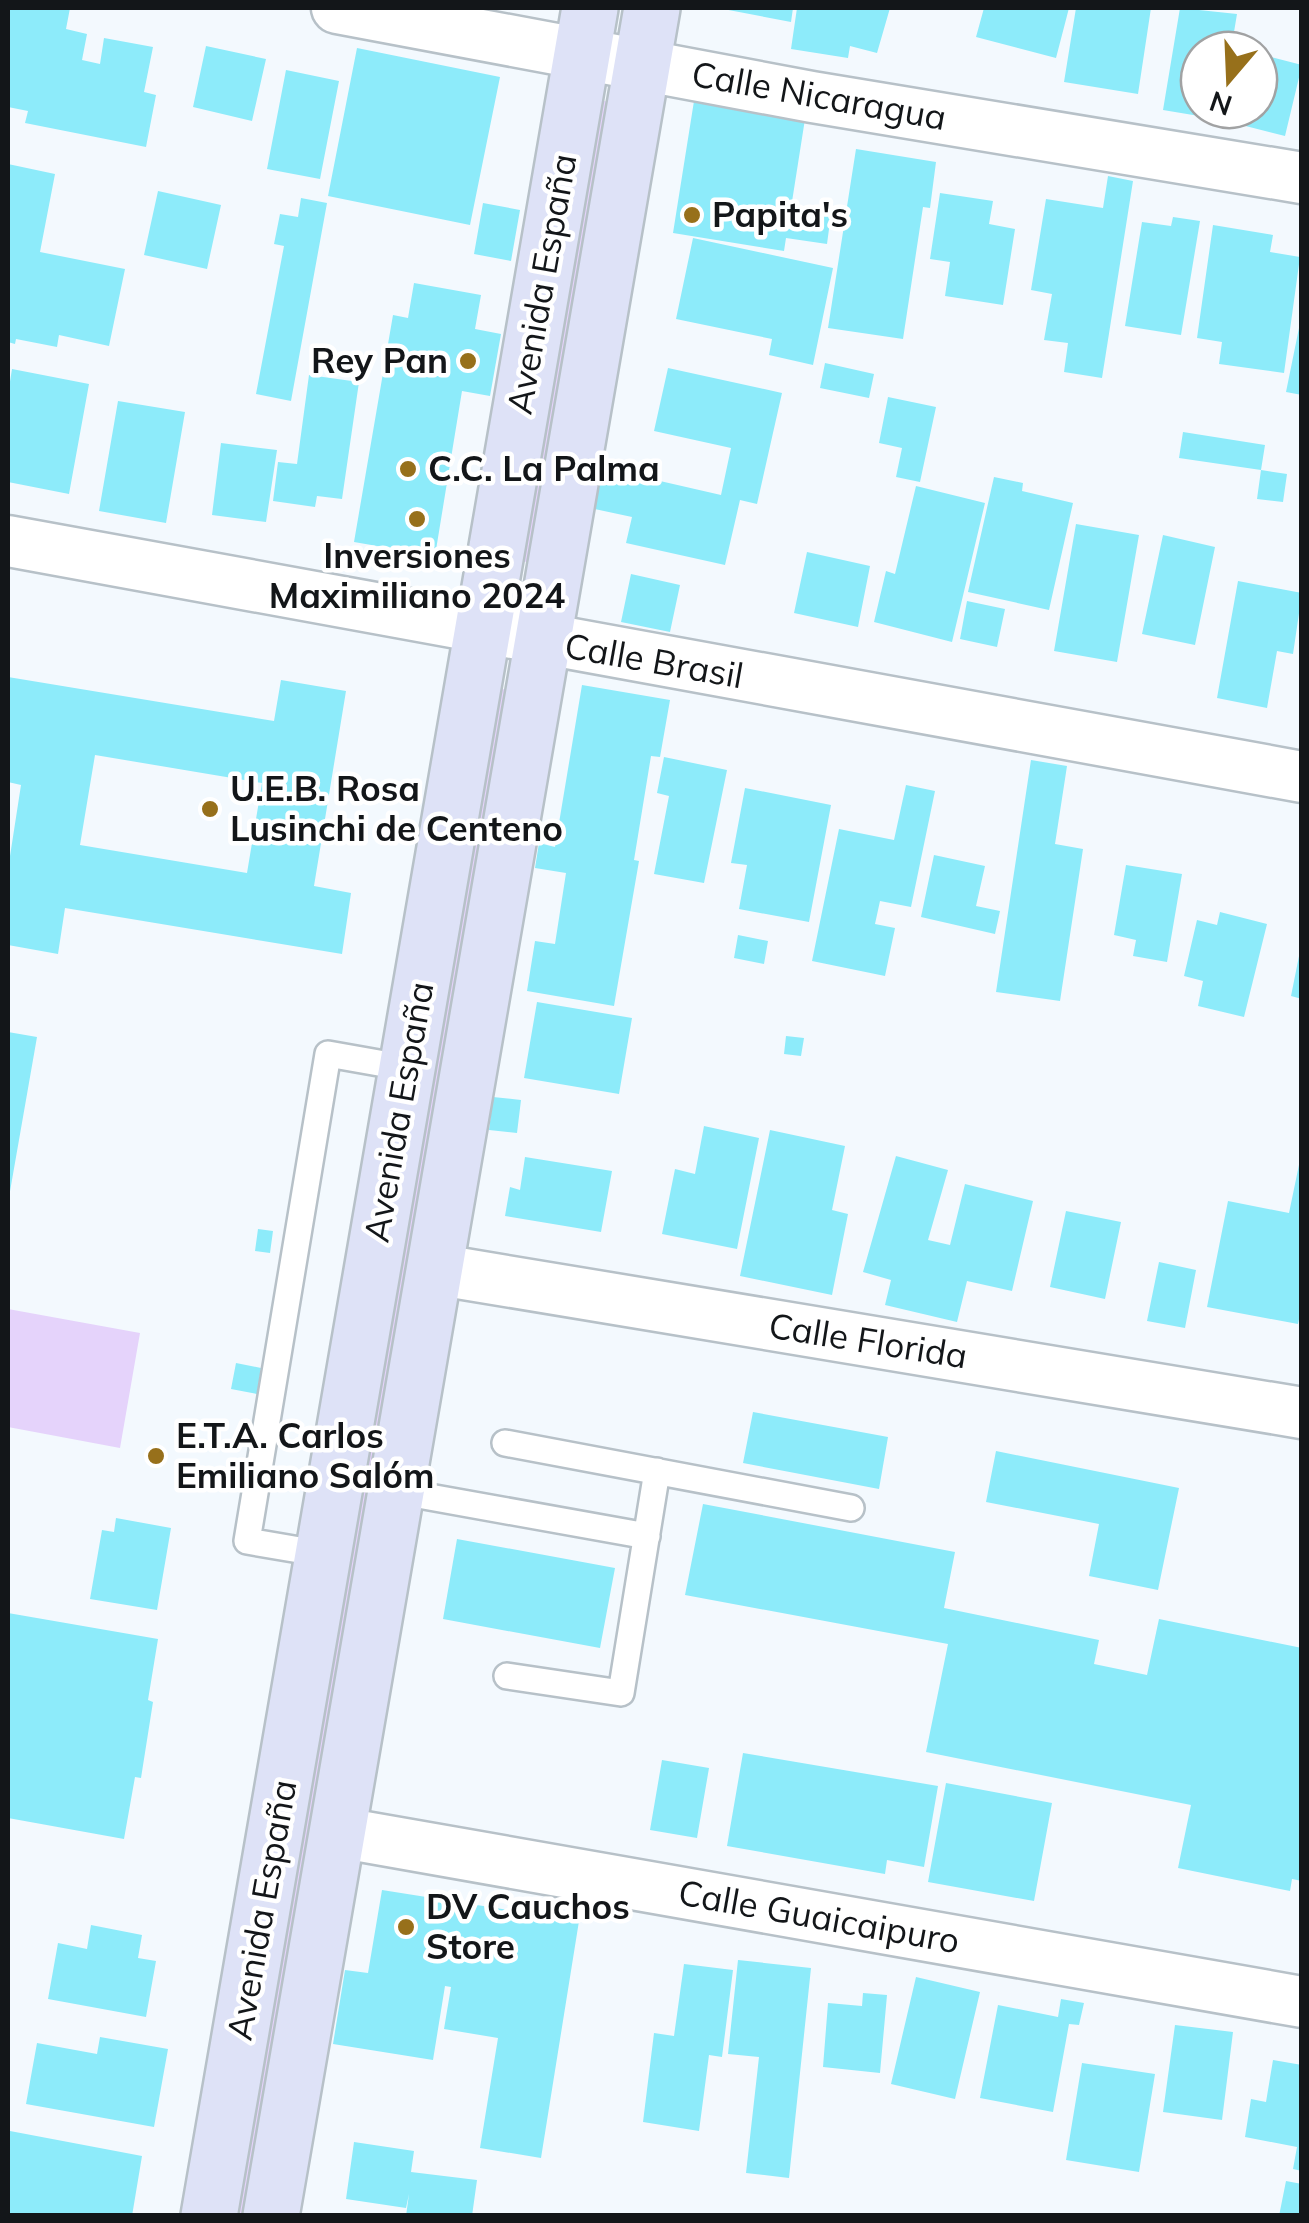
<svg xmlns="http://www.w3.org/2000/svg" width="1309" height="2223" font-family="Mulish,sans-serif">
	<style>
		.green { fill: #e5d3fb }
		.building { fill: #8debfa; fill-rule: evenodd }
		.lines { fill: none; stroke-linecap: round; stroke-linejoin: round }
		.service-casing { stroke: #b7c1c8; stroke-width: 30 }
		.minor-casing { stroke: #b7c1c8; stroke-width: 55 }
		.secondary-casing { stroke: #b7c1c8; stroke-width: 60 }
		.service { stroke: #fff; stroke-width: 25 }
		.minor { stroke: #fff; stroke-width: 50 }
		.secondary { stroke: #dee2f7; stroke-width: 55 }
		.poi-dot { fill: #97701b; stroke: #fff; stroke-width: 4 }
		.labels { text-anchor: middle; stroke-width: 9; stroke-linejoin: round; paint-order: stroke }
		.street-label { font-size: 35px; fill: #131619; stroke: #fff }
		.poi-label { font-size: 35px; font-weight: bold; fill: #131619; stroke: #fff; text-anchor: start }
	</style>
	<rect width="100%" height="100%" fill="#f3f9fe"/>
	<path class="green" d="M605 101 611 104 532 560 525 562 520 558 598 102Z
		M504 689 509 693 247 2215 233 2216 497 691Z
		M8 1309 140 1333 120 1448 8 1427Z"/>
	<path class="building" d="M8 8H70L66 29 87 34 82 60 100 64 104 38 153 47 144 92 156 95 146 147 25 123 28 111 8 107Z
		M718 8H793L791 22Z
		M797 8H890L877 53 850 46 848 58 791 49Z
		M984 8H1069L1056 58 976 37Z
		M1076 8H1151L1138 94 1064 82Z
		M1180 8 1237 14 1231 50H1199V116L1163 110Z
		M206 46 266 59 252 121 193 107Z
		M357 48 500 77 470 225 328 196Z
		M1259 54 1302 65 1285 136 1226 121 1229 110H1259Z
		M286 70 339 81 320 179 267 169Z
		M694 101 805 119 791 208 831 214 827 244 786 238 784 251 673 233Z
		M856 149 936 162 930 208 923 207 903 339 828 328Z
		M8 164 55 174 40 252 125 269 109 346 59 335 57 347 16 339 15 344 8 342Z
		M1108 176 1133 181 1102 378 1064 372 1068 343 1044 340 1052 294 1031 290 1046 199 1103 208Z
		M158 191 221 205 207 269 144 255Z
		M940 193 993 201 989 224 1015 229 1003 305 945 296 950 262 930 259Z
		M301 198 327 203 291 401 256 394 284 246 274 244 280 214 298 217Z
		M483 203 520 210 511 261 474 254Z
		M1173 217 1200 221 1181 335 1125 326 1142 222 1171 226Z
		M1213 225 1273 235 1270 252 1300 257 1284 373 1219 364 1222 342 1197 338Z
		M693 238 833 268 813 365 769 355 772 339 676 319Z
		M414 283 481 295 475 329 501 334 490 396 462 391 435 556 354 542 393 315 408 318Z
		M1300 323 1302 324V395L1286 392Z
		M825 363 874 374 869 398 820 388Z
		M668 368 782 393 757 504 740 500 725 565 626 543 632 517 590 508 599 467 721 495 731 448 654 431Z
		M12 369 89 384 69 494 8 482V394Z
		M309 375 359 382 342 499 317 496 315 507 273 501 278 462 297 464Z
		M888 397 936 407 920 482 896 477 902 448 879 443Z
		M118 401 185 412 166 523 99 511Z
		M1183 432 1265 445 1261 470 1179 458Z
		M221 443 277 450 266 522 212 515Z
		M1261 470 1287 474 1283 502 1257 499Z
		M994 477 1023 483 1022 491 1073 503 1049 610 968 592Z
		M916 486 985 503 952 642 874 622 886 571 895 574Z
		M1076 524 1139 535 1117 662 1054 651Z
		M1163 535 1215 547 1195 645 1142 634Z
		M807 552 870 566 858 627 794 613Z
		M631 574 680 585 670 632 621 622Z
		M1238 581 1302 593 1293 654 1277 651 1267 708 1217 698Z
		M967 601 1005 609 997 647 960 639Z
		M8 677 274 721 281 680 346 691 314 886 351 893 342 954 65 908 58 954 8 945V869L21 785 8 782ZM95 755 262 783 247 873 80 845Z
		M582 685 670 700 660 757 651 756 634 860 639 861 614 1006 527 991 535 941 555 944 566 873 535 868 539 843 555 847Z
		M664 757 727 770 704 883 654 874 669 796 657 793Z
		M1031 760 1067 766 1055 844 1083 849 1060 1001 996 992Z
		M906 785 935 791 911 907 880 901 875 924 895 928 885 976 812 961 839 829 894 840Z
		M745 788 831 805 809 922 739 909 747 865 731 863Z
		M934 855 985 866 976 906 1000 911 995 934 921 917Z
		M1126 865 1182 874 1167 962 1133 956 1136 940 1114 935Z
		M1220 912 1267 924 1244 1017 1198 1006 1203 981 1184 976 1197 920 1217 925Z
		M738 935 768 941 764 964 734 958Z
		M1300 951H1302V999L1291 996Z
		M537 1002 632 1018 619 1094 524 1078Z
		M8 1032 37 1037 9 1197H8Z
		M786 1036 804 1038 801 1056 784 1054Z
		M493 1097 521 1100 517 1133 489 1130Z
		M704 1126 759 1138 737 1249 662 1234 675 1169 695 1174Z
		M770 1130 845 1146 832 1210 848 1214 832 1295 740 1276Z
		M896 1156 948 1170 928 1240 950 1245 965 1184 1033 1201 1012 1291 967 1281 957 1322 885 1305 891 1280 863 1272Z
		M525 1157 612 1171 601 1232 505 1216 510 1187 520 1190Z
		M1300 1160 1302 1305 1298 1324 1207 1307 1228 1201 1289 1213Z
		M1066 1211 1121 1222 1105 1299 1050 1287Z
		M258 1229 273 1231 270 1253 255 1251Z
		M1159 1262 1196 1270 1185 1328 1147 1321Z
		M236 1363 261 1368 257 1394 231 1389Z
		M753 1412 888 1437 879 1489 743 1463Z
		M996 1451 1179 1488 1158 1590 1089 1576 1099 1524 986 1502Z
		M703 1504 955 1552 944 1608 1099 1640 1094 1664 1147 1675 1159 1619 1302 1648V1881L1292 1879 1290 1891 1178 1868 1191 1805 926 1752 948 1644 685 1595Z
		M116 1518 171 1528 157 1610 90 1599 102 1530 114 1532Z
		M457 1539 615 1568 600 1648 443 1619Z
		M8 1613 158 1639 148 1700 153 1702 141 1778 135 1777 124 1839 8 1818Z
		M743 1753 938 1786 924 1867 887 1860 885 1874 727 1846Z
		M662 1760 709 1768 697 1838 650 1830Z
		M946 1783 1052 1803 1034 1901 928 1882Z
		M382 1890 579 1921 541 2158 480 2148 498 2038 444 2029 451 1987 445 1986 433 2060 333 2044 345 1970 368 1973Z
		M91 1925 142 1935 138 1958 156 1961 146 2017 48 1999 58 1943 87 1949Z
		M738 1960 811 1968 789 2178 746 2173 759 2057 728 2054Z
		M684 1964 733 1970 722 2057 709 2055 699 2131 643 2122 654 2033 674 2036Z
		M916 1977 980 1992 955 2099 891 2084Z
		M863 1993 887 1995 880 2073 823 2067 828 2003 862 2006Z
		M1061 1999 1084 2003 1079 2025 1069 2024 1053 2112 980 2098 998 2005 1058 2017Z
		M1175 2025 1233 2032 1222 2120 1163 2112Z
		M100 2037 168 2049 154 2127 26 2104 37 2043 97 2054Z
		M1273 2060 1302 2065V2171L1293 2169 1297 2147 1245 2137 1251 2099 1266 2102Z
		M1082 2063 1155 2074 1139 2172 1066 2160Z
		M10 2131 142 2156 132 2216H8Z
		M354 2142 414 2151 411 2172 477 2180 472 2216H406L409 2194 406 2208 346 2199Z
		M1286 2181 1302 2184V2216H1279Z"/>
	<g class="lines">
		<g class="service-casing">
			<path id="service" d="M505 1443 851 1508
				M396 1491 647 1536
				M323 1554 247 1541 328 1054 407 1068
				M507 1676 621 1693 657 1471"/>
		</g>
		<g class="minor-casing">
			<path id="minor" d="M337 8 812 97 1302 178
				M8 541 1302 777
				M434 1269 1302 1413
				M337 1832 1302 2002"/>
		</g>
		<g class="secondary-casing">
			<path id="secondary" d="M209 2216 590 8
				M271 2216 652 8"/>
		</g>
		<use href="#service" class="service"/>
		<use href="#minor" class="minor"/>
		<use href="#secondary" class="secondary"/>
	</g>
	<g class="poi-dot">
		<circle cx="692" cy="215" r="10"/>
		<circle cx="468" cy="361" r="10"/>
		<circle cx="408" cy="469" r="10"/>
		<circle cx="417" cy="519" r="10"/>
		<circle cx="210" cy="809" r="10"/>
		<circle cx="156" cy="1456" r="10"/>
		<circle cx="406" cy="1927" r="10"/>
	</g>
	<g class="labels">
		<g class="street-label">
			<text transform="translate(819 96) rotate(10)" y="12">Calle Nicaragua</text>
			<text transform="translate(542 284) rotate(-80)" y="12">Avenida España</text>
			<text transform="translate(654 661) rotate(10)" y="12">Calle Brasil</text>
			<text transform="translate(399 1112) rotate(-80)" y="12">Avenida España</text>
			<text transform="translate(868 1341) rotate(9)" y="12">Calle Florida</text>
			<text transform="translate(262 1910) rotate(-80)" y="12">Avenida España</text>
			<text transform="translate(819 1917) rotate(10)" y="12">Calle Guaicaipuro</text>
		</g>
		<g class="poi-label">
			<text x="712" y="227">Papita's</text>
			<text x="448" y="373" text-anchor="end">Rey Pan</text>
			<text x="428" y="481">C.C. La Palma</text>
			<text x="417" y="568" text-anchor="middle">Inversiones<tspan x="417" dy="40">Maximiliano 2024</tspan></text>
			<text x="230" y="801">U.E.B. Rosa<tspan x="230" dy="40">Lusinchi de Centeno</tspan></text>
			<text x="176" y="1448">E.T.A. Carlos<tspan x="176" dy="40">Emiliano Salóm</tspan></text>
			<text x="426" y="1919">DV Cauchos<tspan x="426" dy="40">Store</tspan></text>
		</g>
	</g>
	<rect width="1309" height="2223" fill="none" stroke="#131619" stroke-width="20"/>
	<g transform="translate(1229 80) rotate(199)"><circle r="48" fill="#ffffff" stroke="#a1a2a3" stroke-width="2.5"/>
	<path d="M0-8L18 38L0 25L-18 38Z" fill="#97701b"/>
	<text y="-15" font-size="28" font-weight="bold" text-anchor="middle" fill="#131619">N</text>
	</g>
</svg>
